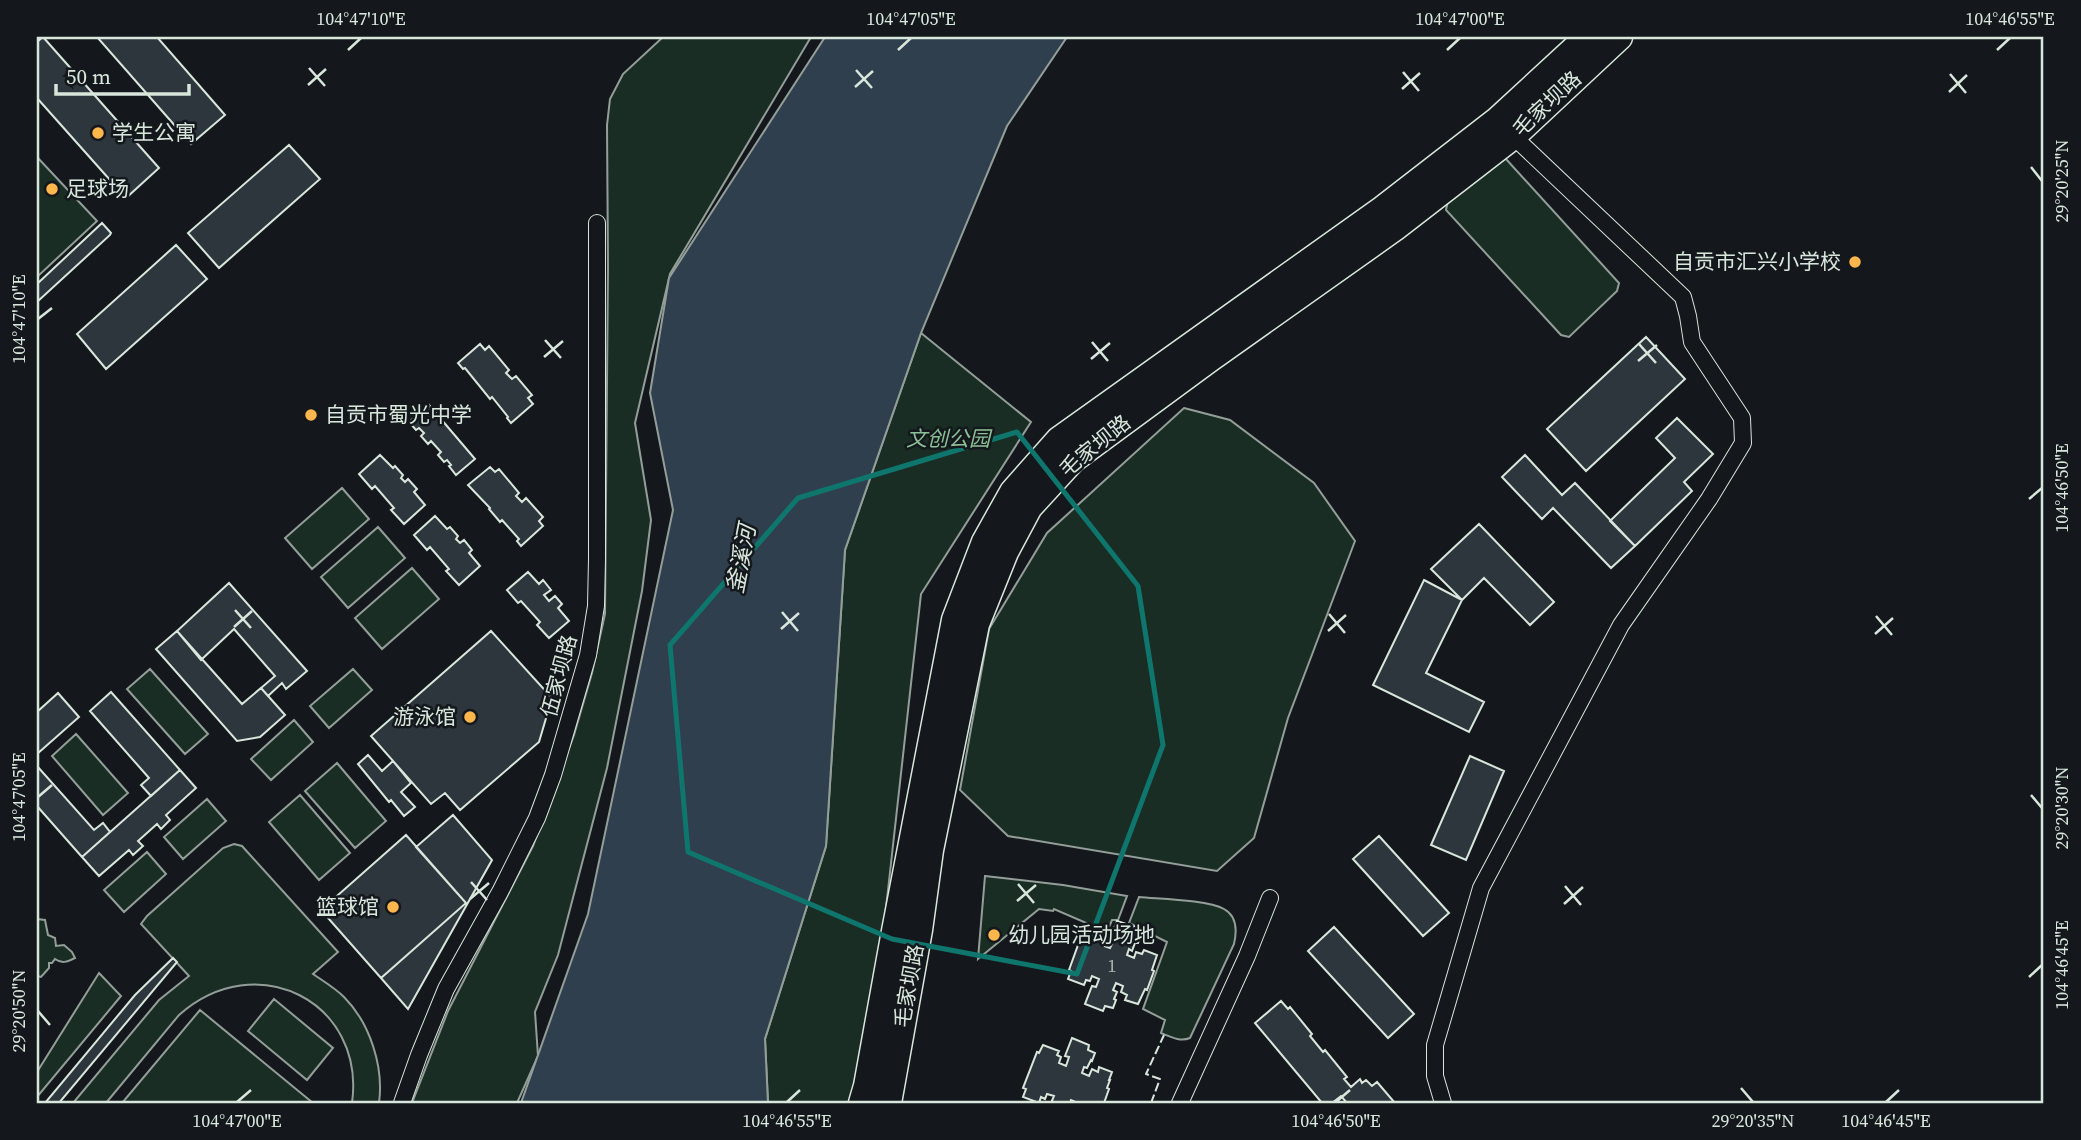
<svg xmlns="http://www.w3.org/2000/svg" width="2081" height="1140" font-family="'Source Serif 4','Noto Sans SC',serif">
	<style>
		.green { fill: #1a2d24; stroke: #939e99; stroke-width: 2 }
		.water { fill: #2f3f4d; stroke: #939e99; stroke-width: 2 }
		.building { fill: #2c363c; stroke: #d8e6dc; stroke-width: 2 }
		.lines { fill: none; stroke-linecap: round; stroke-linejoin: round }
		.minor-casing { stroke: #d8e6dc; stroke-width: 18 }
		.primary-casing { stroke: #d8e6dc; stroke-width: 29 }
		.minor { stroke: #14181c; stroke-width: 16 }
		.primary { stroke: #14181c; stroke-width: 26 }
		.fence { stroke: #d8e6dc; stroke-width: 2; stroke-dasharray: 9 3.5; stroke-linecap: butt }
		.marked { fill: none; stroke: #0f766e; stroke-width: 5; stroke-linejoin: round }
		.ticks { fill: none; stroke: #d8e6dc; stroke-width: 2.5 }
		.poi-dot { fill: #ffb74d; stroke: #14181c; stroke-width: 2.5 }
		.labels { text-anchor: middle; stroke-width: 5; stroke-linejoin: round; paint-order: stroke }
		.number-label { font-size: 18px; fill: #adbab4 }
		.street-label { font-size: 21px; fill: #d8e6dc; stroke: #14181c }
		.poi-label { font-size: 21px; fill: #d8e6dc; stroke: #14181c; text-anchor: start }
		.park-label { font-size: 21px; font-style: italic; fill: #8ac095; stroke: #14181c }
		.water-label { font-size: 23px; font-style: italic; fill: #d8e6dc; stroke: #14181c }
		.neatline { fill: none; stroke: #d8e6dc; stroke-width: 2.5 }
		.ticks-label { font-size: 18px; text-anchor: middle; fill: #d8e6dc }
	</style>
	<rect width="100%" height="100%" fill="#14181c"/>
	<path class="green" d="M663 37H811L670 274 635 423 651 520 642 591 607 768 558 955 535 1012 538 1056 517 1103H412L448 1011 533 846 574 735 592 673 605 614 608 267 607 125 610 99 623 74Z
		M37 157 97 221 37 277Z
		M1496 158 1506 159 1619 283 1617 291 1569 337 1561 335 1446 210 1448 200Z
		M921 333 1031 422 921 594 884 926 854 1085 849 1103H768L765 1039 826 846 845 550Z
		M1184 408 1230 420 1314 483 1355 541 1288 718 1254 838 1217 871 1008 836 960 790 989 629 1047 533Z
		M342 488 369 519 312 569 285 538Z
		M378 527 405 558 348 608 321 577Z
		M412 568 439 599 382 649 355 618Z
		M150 669 208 734 185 754 127 689Z
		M353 669 372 690 329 728 310 706Z
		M294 720 313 742 271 780 251 759Z
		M76 734 128 793 103 815 52 756Z
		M337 763 386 821 355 848 305 791Z
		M300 795 350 853 319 880 269 822Z
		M207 799 226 821 183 859 164 837Z
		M234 844 242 846 338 952 313 974C323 981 335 988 344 997 370 1023 384 1067 379 1103H352C366 1002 256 946 179 1015L106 1103H73L159 1000 189 976 141 924 147 916 223 848Z
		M147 852 166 874 124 912 104 890Z
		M985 876 1063 885 1127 896 1118 920H1112L1107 932 1054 909 1053 911 1039 909 978 959Z
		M1139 897C1159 899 1208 900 1224 909 1237 916 1237 931 1234 944L1190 1038C1180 1042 1171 1037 1161 1033L1165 1020 1143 1009 1167 942 1129 923Z
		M37 919 45 920 48 935 55 938 56 946 64 945 72 952 75 958C67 962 62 964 55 959L52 963H49V968L41 977 37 976Z
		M99 973 121 996 37 1097V1072Z
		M274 999 333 1048 307 1080 248 1031Z
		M200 1010 313 1103H122Z"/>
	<path class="water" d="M825 37H1067L1007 126 921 333 845 550 826 846 765 1039 768 1103H521L588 914 673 510 650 393 669 278Z"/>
	<path class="building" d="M43 37 159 168 126 198 37 98V42Z
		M97 37H157L225 115 191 144Z
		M289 145 320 179 219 268 188 233Z
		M102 223 111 233 110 235 37 302V284Z
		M176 245 207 279 106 369 77 334Z
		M1646 337 1685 379 1586 471 1547 429Z
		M480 344 485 350 489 346 509 370 506 373 512 379 516 376 532 395 528 398 533 404 511 423 507 418 508 417 492 397 490 399 465 368 463 369 458 363Z
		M429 405 475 459 456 475 449 466 451 465 447 460 444 462 438 455 441 452 431 441 428 444 421 436 424 433 419 428 416 430 409 422Z
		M1677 418 1713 454 1684 482 1692 491 1635 546 1610 521 1675 458 1656 438Z
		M380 455 393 468 395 466 403 475 401 478 405 482 408 479 417 489 414 492 425 505 404 524 391 510 394 508 375 486 372 489 359 474Z
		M1525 455 1562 495 1575 483 1635 546 1611 568 1553 508 1542 519 1502 477Z
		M490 467 495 472 499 469 519 493 516 496 522 502 526 498 543 517 539 521 543 526 521 546 517 541 519 539 502 520 500 522 489 509 490 508 468 485Z
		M435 516 447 529 450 527 458 536 456 539 460 543 464 540 472 550 469 553 480 566 459 585 446 571 449 569 430 547 427 550 414 535Z
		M1479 524 1554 602 1530 625 1484 578 1462 600 1431 569Z
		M528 572 539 584 543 580 551 590 544 595 549 601 555 596 562 604 558 608 569 621 549 638 537 625 540 622 521 601 518 603 507 590Z
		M1424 580 1462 600 1426 673 1484 702 1469 732 1373 685Z
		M229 583 307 671 286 689 282 683 268 696 261 688 275 676 234 629 201 660 177 631Z
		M177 631 242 704 261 688 285 715 260 737 237 741 156 649Z
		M491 631 552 698 539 742 460 810 445 793 431 804 371 736Z
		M111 692 180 770 151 796 141 785 149 778 90 711Z
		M58 693 79 717 37 754V712Z
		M368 755 382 771 393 761 411 783 401 792 415 807 404 816 391 800 389 802 358 764Z
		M1470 756 1504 771 1466 860 1431 845Z
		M37 766 94 830 103 823 110 832 82 857 37 806Z
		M180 770 196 788 166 815 170 820 161 829 157 824 138 841 143 846 133 855 129 850 99 876 82 857Z
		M453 815 492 860 408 1009 381 978 466 903 416 847Z
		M406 835 466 903 381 978 321 910Z
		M1379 836 1449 913 1423 936 1353 859Z
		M1117 921 1135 927 1133 933 1140 936 1138 943H1135L1132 951 1129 949 1127 955 1134 958 1136 952 1142 954 1144 950 1157 955 1152 970 1154 971 1147 990 1145 989 1138 1004 1125 1000 1127 995 1121 992 1123 986 1116 983 1113 990 1117 992 1114 999 1116 1000 1113 1008 1105 1006 1103 1011 1085 1004 1092 986 1096 987 1099 979 1092 976 1090 981 1086 980 1084 985 1068 979 1071 971 1069 970 1082 934 1085 935 1088 928 1104 934 1102 938 1107 940 1104 946 1110 948 1114 940 1110 938Z
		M1334 927 1414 1014 1388 1038 1308 951Z
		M173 958 177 962 59 1103H45L135 995Z
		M1281 1001 1288 1009 1290 1007 1312 1034 1310 1036 1323 1052 1325 1050 1347 1077 1344 1079 1351 1087 1360 1079 1362 1083 1366 1080 1372 1086 1377 1082 1395 1103H1347L1341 1096 1332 1103H1322L1255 1023Z
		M1072 1038 1089 1045 1088 1050 1095 1053 1092 1061 1091 1060 1087 1068 1084 1067 1082 1073 1089 1076 1092 1069 1098 1072 1099 1067 1112 1072 1109 1080H1110L1107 1088 1109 1089 1104 1103H1078L1071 1100 1070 1103H1051L1054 1096 1047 1094 1045 1099 1041 1097 1039 1103 1023 1097 1026 1089 1023 1088 1037 1052 1039 1053 1043 1045 1059 1051 1057 1055 1061 1057 1059 1063 1066 1066 1069 1057 1065 1056Z"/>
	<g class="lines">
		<g class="minor-casing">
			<path id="minor" d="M402 1103 419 1055 446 989 500 892 537 818 553 775 588 655 596 606 597 559V223
				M1180 1103 1247 956 1270 898
				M1443 1103 1435 1076V1045L1481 888 1621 625 1709 499 1743 443 1742 418 1692 342 1688 316 1683 297 1513 136"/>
		</g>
		<g class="primary-casing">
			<path id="primary" d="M862 1103 867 1086 895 931 955 620 985 542 1013 492 1059 440 1383 209 1498 120 1588 37
				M888 1103 919 930 930 850 976 624 1005 552 1029 507 1073 459 1209 359 1394 228 1513 136 1619 37"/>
		</g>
		<use href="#minor" class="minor"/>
		<use href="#primary" class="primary"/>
		<path class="fence" d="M1151 1103 1160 1079 1146 1074 1164 1035"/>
	</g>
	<path class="marked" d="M1017 432 1138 586 1163 745 1077 974 892 939 688 852 670 645 798 498Z"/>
	<path class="ticks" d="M348 50 361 38M898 50 911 38M1447 50 1460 38M1997 50 2010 38M309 68 325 86M856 70 872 88M1403 72 1419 91M1950 74 1966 93M308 85 326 69M855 87 873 71M1402 89 1420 73M1949 92 1967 75M2031 167 2042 181M38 319 52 308M545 340 561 358M1092 342 1108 361M1639 344 1656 363M544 357 563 341M1091 359 1110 343M1638 361 1657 345M2029 499 2042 488M235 610 251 628M782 612 798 631M1329 614 1345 633M1876 616 1892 635M234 627 252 611M781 629 799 613M1328 631 1346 615M1875 634 1893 618M2031 795 2042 808M38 797 52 785M471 882 487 900M1018 884 1034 903M1565 886 1581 905M470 899 489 883M1017 901 1036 885M1564 904 1583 887M2029 977 2042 965M38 1011 50 1025M1741 1088 1753 1102M237 1102 251 1090M787 1102 800 1090M1336 1102 1350 1090M1886 1102 1899 1090"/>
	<g class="poi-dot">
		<circle cx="98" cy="133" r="7"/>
		<circle cx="52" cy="189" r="7"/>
		<circle cx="1855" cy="262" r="7"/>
		<circle cx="311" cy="415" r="7"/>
		<circle cx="470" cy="717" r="7"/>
		<circle cx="393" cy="907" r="7"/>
		<circle cx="994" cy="935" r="7"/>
	</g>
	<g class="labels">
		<g class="number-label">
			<text x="1112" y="972">1</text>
		</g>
		<g class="street-label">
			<text transform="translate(1547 104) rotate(-43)" y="7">毛家坝路</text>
			<text transform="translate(1095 446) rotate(-39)" y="7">毛家坝路</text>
			<text transform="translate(559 676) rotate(-75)" y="7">伍家坝路</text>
			<text transform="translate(909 986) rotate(-80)" y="7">毛家坝路</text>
		</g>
		<g class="poi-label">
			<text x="112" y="140">学生公寓</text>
			<text x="66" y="196">足球场</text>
			<text x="1841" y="269" text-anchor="end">自贡市汇兴小学校</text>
			<text x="325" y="422">自贡市蜀光中学</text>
			<text x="456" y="724" text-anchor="end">游泳馆</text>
			<text x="379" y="914" text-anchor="end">篮球馆</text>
			<text x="1008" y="942">幼儿园活动场地</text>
		</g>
		<g class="park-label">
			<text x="948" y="446">文创公园</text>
		</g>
		<g class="water-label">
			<text transform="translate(741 559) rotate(-79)" y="8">釜溪河</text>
		</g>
	</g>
	<rect width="2081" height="1140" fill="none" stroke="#14181c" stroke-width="77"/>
	<path d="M56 84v10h133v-10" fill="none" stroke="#d8e6dc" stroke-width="3.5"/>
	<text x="66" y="84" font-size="21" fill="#d8e6dc" stroke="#14181c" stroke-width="5" paint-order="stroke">50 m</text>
	<rect x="38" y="38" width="2004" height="1064" class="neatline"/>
	<g class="ticks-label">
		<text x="361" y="25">104°47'10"E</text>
		<text x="911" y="25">104°47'05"E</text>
		<text x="1460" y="25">104°47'00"E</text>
		<text x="2010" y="25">104°46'55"E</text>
		<text transform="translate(2062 181) rotate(-90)" y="6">29°20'25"N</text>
		<text transform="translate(19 319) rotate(-90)" y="6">104°47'10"E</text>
		<text transform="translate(2062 488) rotate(-90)" y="6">104°46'50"E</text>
		<text transform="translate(19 797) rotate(-90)" y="6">104°47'05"E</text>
		<text transform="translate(2062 808) rotate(-90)" y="6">29°20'30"N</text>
		<text transform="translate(2062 965) rotate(-90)" y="6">104°46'45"E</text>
		<text transform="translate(19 1011) rotate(-90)" y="6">29°20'50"N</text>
		<text x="237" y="1127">104°47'00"E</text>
		<text x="787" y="1127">104°46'55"E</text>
		<text x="1336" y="1127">104°46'50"E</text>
		<text x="1753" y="1127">29°20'35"N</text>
		<text x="1886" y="1127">104°46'45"E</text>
	</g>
</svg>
